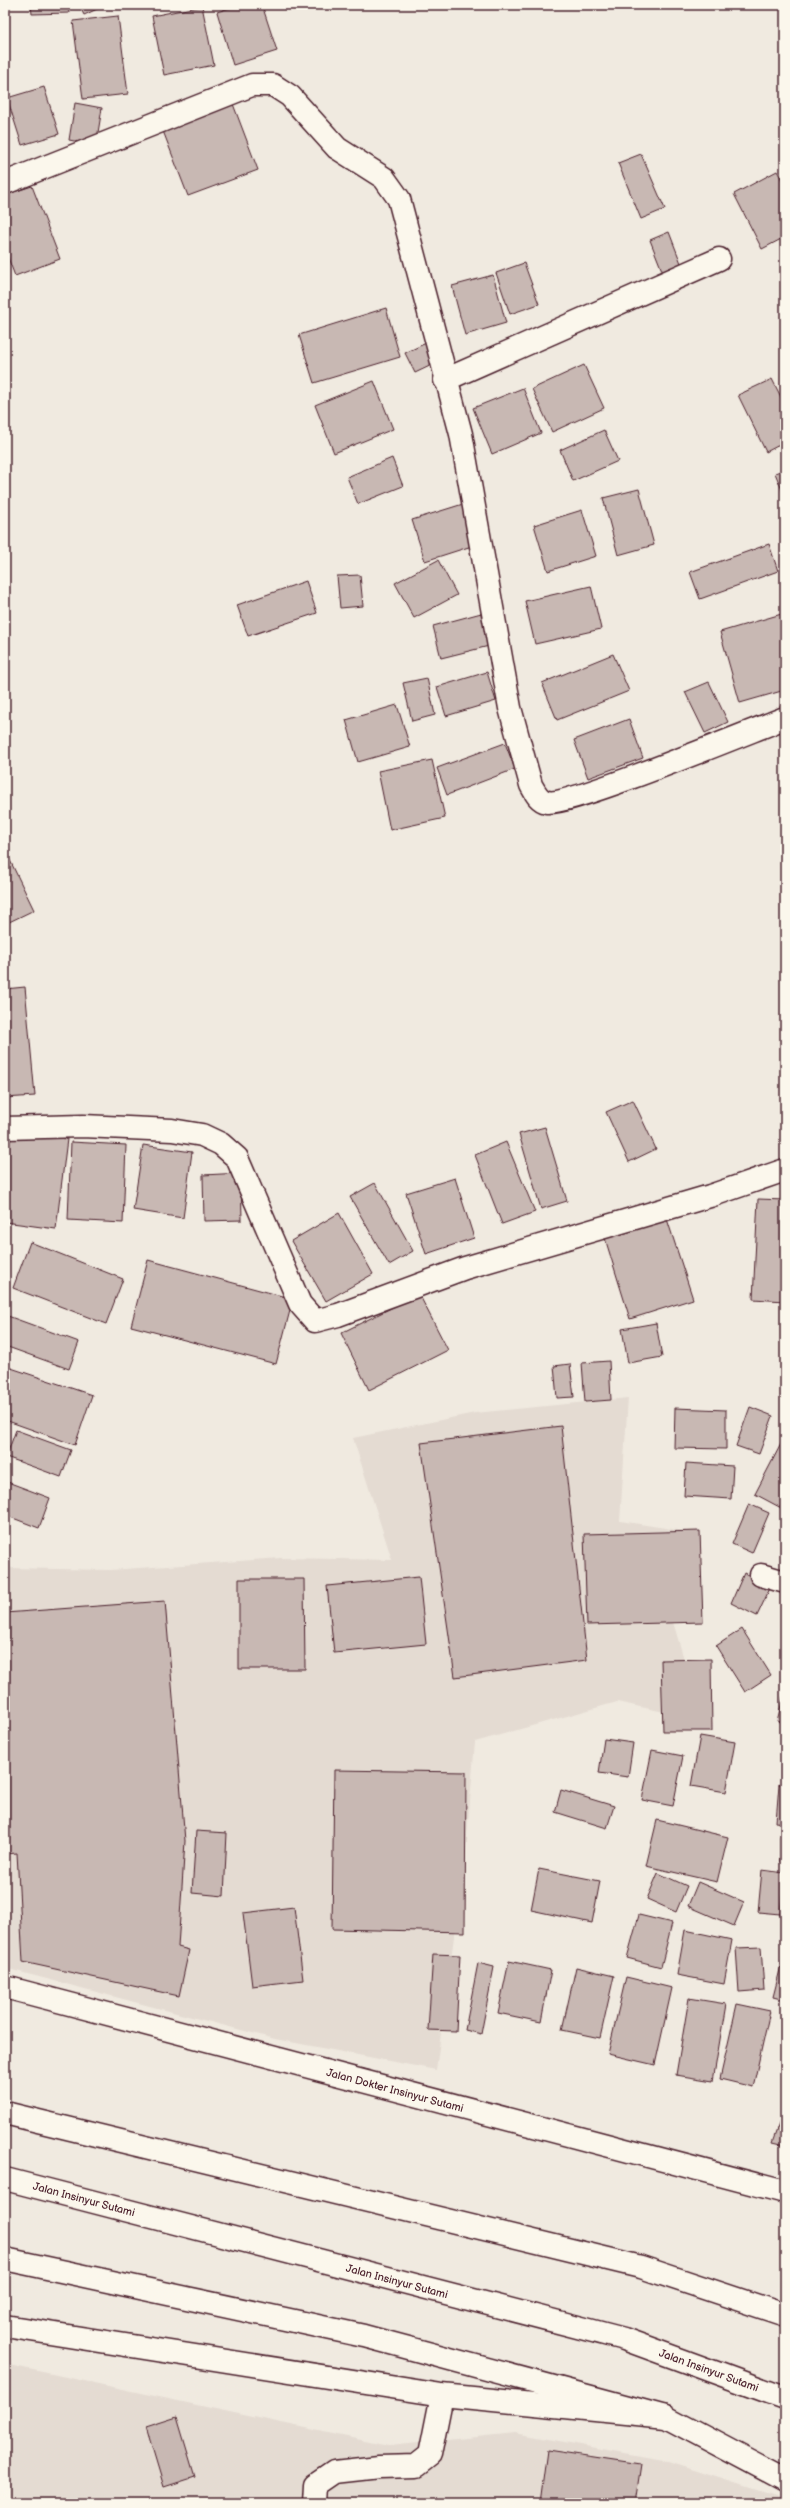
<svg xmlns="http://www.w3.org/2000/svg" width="790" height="2508" font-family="'Balsamiq Sans',sans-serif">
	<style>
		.built { fill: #e4dbd2 }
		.building { fill: #c8b8b3; stroke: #4a1f2b }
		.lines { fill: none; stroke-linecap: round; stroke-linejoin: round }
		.minor-casing { stroke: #4a1f2b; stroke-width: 25 }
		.highway-casing { stroke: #4a1f2b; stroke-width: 25 }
		.minor { stroke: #fbf7ec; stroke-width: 22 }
		.highway { stroke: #fbf7ec; stroke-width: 22 }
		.labels { text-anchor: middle; stroke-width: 4; stroke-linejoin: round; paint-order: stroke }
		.street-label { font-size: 11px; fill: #4a1f2b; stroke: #fbf7ec }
	</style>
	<rect width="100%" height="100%" fill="#f0eae0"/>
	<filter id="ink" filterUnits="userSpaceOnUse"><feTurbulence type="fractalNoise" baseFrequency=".025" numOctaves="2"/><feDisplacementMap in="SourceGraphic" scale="8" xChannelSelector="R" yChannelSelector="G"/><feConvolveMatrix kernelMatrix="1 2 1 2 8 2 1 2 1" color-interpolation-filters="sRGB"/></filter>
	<g filter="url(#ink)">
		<path class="built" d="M628 1398 620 1521 685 1531 673 1622 702 1720 617 1702 475 1742 466 1848 436 2070 275 2039 5 1968V1568L110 1570 281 1558 392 1560 353 1438 475 1413Z
			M5 2364 389 2446 515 2433 669 2461 785 2498V2503H5Z"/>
		<path class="building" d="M31 5H68L69 13 32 14Z
			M79 5H106L84 15Z
			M239 5H262L277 51 233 65 217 12Z
			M202 6 214 65 164 75 152 16Z
			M118 16 128 94 83 99 73 21Z
			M44 87 59 134 22 145 7 98Z
			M75 103 102 108 96 145 69 140Z
			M233 104 258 170 188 196 163 131Z
			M641 154 665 209 641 219 618 163Z
			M777 171 785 185V237L762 249 734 194Z
			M32 186 60 259 15 276 5 250V195Z
			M669 232 684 271 665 278 650 240Z
			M524 263 539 304 510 314 496 273Z
			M493 275 506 323 465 335 452 286Z
			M386 308 400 357 314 383 299 335Z
			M426 343 436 363 415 373 405 353Z
			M584 365 604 408 552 432 532 389Z
			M772 379 785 405V442L766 452 738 395Z
			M374 381 393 429 334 453 315 405Z
			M523 388 541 433 492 454 473 408Z
			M604 430 618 461 573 481 560 450Z
			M392 458 403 486 358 504 347 477Z
			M785 469V497L775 473Z
			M639 489 654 545 618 555 603 498Z
			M463 504 475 545 425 561 412 520Z
			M582 510 596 556 548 571 534 525Z
			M769 544 778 571 700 599 690 572Z
			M438 560 457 595 414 618 395 583Z
			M360 575 363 606 340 608 337 576Z
			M306 581 317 613 248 636 237 605Z
			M591 586 601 629 535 644 525 601Z
			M485 612 493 645 441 658 433 626Z
			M785 613V690L740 703 720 632Z
			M613 654 629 691 557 720 542 683Z
			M487 672 496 701 446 716 437 687Z
			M427 678 435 715 412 721 403 683Z
			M709 682 728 722 705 733 685 692Z
			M397 705 410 747 358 762 346 720Z
			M629 719 643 758 588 778 574 740Z
			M505 743 515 769 447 795 437 768Z
			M432 760 445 818 390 830 378 771Z
			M5 850 34 910 5 924Z
			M25 987 35 1096 5 1098V989Z
			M633 1100 656 1149 629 1162 606 1112Z
			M545 1127 567 1201 541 1209 519 1134Z
			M5 1132 67 1139 56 1229 5 1222Z
			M71 1142 126 1145 123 1223 68 1220Z
			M506 1142 535 1212 502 1224 475 1155Z
			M143 1145 192 1152 183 1218 133 1210Z
			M241 1173 242 1220 204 1221 203 1175Z
			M455 1178 474 1238 426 1254 406 1193Z
			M375 1183 413 1251 389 1265 350 1197Z
			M758 1199 785 1200V1301L753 1299Z
			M339 1213 373 1274 326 1301 291 1241Z
			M666 1216 693 1299 630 1319 604 1235Z
			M30 1242 123 1279 106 1324 13 1288Z
			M148 1260 293 1299 276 1364 131 1326Z
			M419 1294 448 1350 369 1390 341 1333Z
			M5 1315 79 1342 69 1369 5 1346Z
			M656 1323 662 1357 628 1363 622 1329Z
			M609 1361 611 1400 585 1402 582 1363Z
			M570 1364 574 1397 557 1398 554 1366Z
			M8 1367 92 1395 75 1445 5 1420V1374Z
			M750 1407 773 1416 759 1454 736 1446Z
			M675 1408 726 1410V1449L674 1448Z
			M561 1426 587 1660 455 1677 421 1443Z
			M16 1430 71 1450 61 1477 6 1457Z
			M782 1442 785 1444V1510L755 1494Z
			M686 1463 733 1466 731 1499 684 1496Z
			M5 1481 50 1498 39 1528 5 1515Z
			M749 1504 769 1513 752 1553 732 1544Z
			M700 1531 703 1622 587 1625 584 1534Z
			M744 1573 771 1586 757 1616 731 1603Z
			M419 1577 426 1644 334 1653 327 1586Z
			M239 1579H304L305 1669H239Z
			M165 1601 185 1841 178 1947 189 1950 179 1996 23 1962 17 1853 5 1854V1613Z
			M742 1629 771 1675 745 1692 716 1646Z
			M711 1659 712 1731H663L661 1660Z
			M785 1690V1723L777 1721Z
			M700 1736 735 1742 726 1792 691 1786Z
			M604 1739 633 1743 628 1777 599 1773Z
			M652 1750 683 1756 673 1806 642 1800Z
			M783 1754H785V1776H783Z
			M334 1770 466 1772 465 1932 332 1929Z
			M779 1784 785 1785V1823L776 1822Z
			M561 1790 614 1806 607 1828 555 1812Z
			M657 1820 728 1837 717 1882 646 1866Z
			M196 1831 227 1833 224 1896 192 1893Z
			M780 1836H785V1862H780Z
			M539 1869 600 1881 592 1923 531 1910Z
			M762 1870 785 1873 780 1914 758 1912Z
			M658 1873 687 1886 676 1912 647 1899Z
			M698 1882 744 1902 734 1926 688 1906Z
			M294 1907 303 1980 252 1986 243 1913Z
			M639 1915 672 1923 661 1967 627 1958Z
			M685 1930 732 1940 724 1984 677 1975Z
			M761 1947 764 1990 739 1992 736 1948Z
			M785 1950V2000L773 1997Z
			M433 1954 460 1955 456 2031 428 2030Z
			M509 1961 551 1970 541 2022 498 2013Z
			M478 1963 494 1967 481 2034 465 2030Z
			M576 1967 614 1976 600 2038 562 2030Z
			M626 1977 672 1988 655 2065 608 2054Z
			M689 1998 726 2004 713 2081 676 2075Z
			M737 2004 770 2011 753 2087 720 2079Z
			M785 2107V2146L772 2143Z
			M177 2417 195 2477 164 2487 146 2427Z
			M547 2450 641 2464 635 2503H540Z"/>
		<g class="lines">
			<g class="minor-casing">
				<path id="minor" d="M5 183 252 85H273L290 96 337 148 384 178 399 199 461 434 510 708 531 785C535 792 538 800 547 802 567 807 753 730 785 718
					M445 380 719 259
					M5 1128 83 1126 172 1130 202 1135 221 1144 237 1158 300 1304 315 1321 338 1315 465 1268 710 1196 785 1170
					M761 1575 785 1582
					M5 1987 785 2192
					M5 2326 442 2395 666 2417 785 2480
					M314 2503 315 2485 334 2472 379 2467 416 2466 430 2455 442 2395"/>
			</g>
			<g class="highway-casing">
				<path id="highway" d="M5 2113 641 2267 785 2315
					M5 2179 624 2339 785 2398
					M5 2259 364 2336 666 2417"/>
			</g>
			<use href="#minor" class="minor"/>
			<use href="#highway" class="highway"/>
		</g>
	</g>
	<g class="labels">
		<g class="street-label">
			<text transform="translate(395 2090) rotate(15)" y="4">Jalan Dokter Insinyur Sutami</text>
			<text transform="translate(84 2199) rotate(15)" y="4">Jalan Insinyur Sutami</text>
			<text transform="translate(397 2281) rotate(15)" y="4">Jalan Insinyur Sutami</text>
			<text transform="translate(709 2370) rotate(20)" y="4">Jalan Insinyur Sutami</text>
		</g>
	</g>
	<rect width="790" height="2508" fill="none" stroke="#fbf7ec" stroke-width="20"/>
	<rect x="10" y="10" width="770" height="2488" fill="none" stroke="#4a1f2b" stroke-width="1.5" filter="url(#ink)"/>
</svg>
